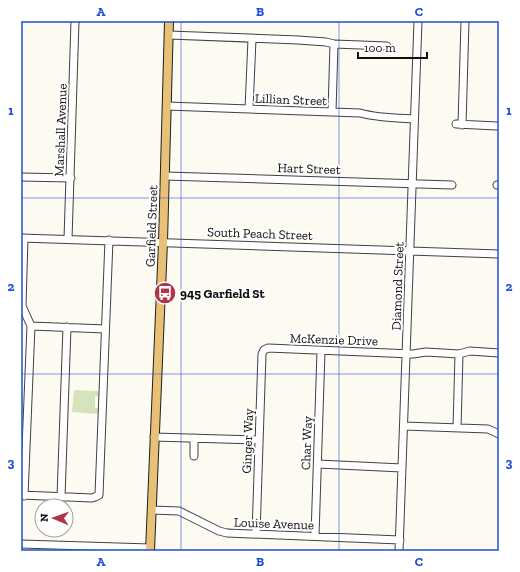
<svg xmlns="http://www.w3.org/2000/svg" width="520" height="572" font-family="'Zilla Slab',serif">
	<style>
		.grass { fill: #d6e4be }
		.lines { fill: none; stroke-linecap: round; stroke-linejoin: round }
		.minor-casing { stroke: #414141; stroke-width: 9 }
		.major-casing { stroke: #1f1f1f; stroke-width: 10 }
		.minor { stroke: #fff; stroke-width: 7 }
		.major { stroke: #e8c176; stroke-width: 8 }
		.grid { fill: none; stroke: #1d4ed8; stroke-width: 1; stroke-opacity: 0.55 }
		.labels { text-anchor: middle; stroke-width: 4; stroke-linejoin: round; paint-order: stroke }
		.street-label { font-size: 13px; fill: #0e0e0e; stroke: #fff }
		.poi-label { font-size: 13px; font-weight: bold; fill: #0e0e0e; stroke: #fff; text-anchor: start }
		.neatline { fill: none; stroke: #1d4ed8; stroke-width: 1.5 }
		.grid-label { font-size: 13px; text-anchor: middle; font-weight: bold; fill: #1d4ed8 }
	</style>
	<rect width="100%" height="100%" fill="#fdfaf1"/>
	<path class="grass" d="M74 390 99 391V396H95V408H99L98 414 72 412Z"/>
	<g class="lines">
		<g class="minor-casing">
			<path id="minor" d="M169 35 298 40 326 42 334 44 387 46
				M167 106 360 113C378 118 395 118 414 119
				M249 109 252 39
				M332 112 334 44
				M456 124 497 126
				M462 125 465 21
				M165 176 452 185
				M21 177 71 178
				M497 185H499
				M21 238 499 254
				M24 238 22 306 31 326 24 496
				M68 239 75 21
				M31 326 105 329
				M404 426 488 429 499 434
				M457 428 459 354
				M154 437 259 440
				M194 456V438
				M318 464 402 468
				M21 495 92 498 95 497 99 495 109 240
				M61 497 67 327
				M152 510 179 511 219 531 227 533 400 540
				M256 534 262 354 264 350 268 348 413 354 426 352 459 354 470 351 499 353
				M315 536 321 351
				M21 544 150 548
				M399 551 418 21"/>
		</g>
		<g class="major-casing">
			<path id="major" d="M150 551 163 242 169 21"/>
		</g>
		<use href="#minor" class="minor"/>
		<use href="#major" class="major"/>
	</g>
	<path class="grid" d="M181 21V551M339 21V551M21 198H499M21 374H499"/>
	<defs>
		<g id="bus-disc" transform="scale(1.15)"><circle r="9.5" fill="#ae3648" stroke="#fff"/><path d="M-5-6H5V4H4V6H2V4H-2V6H-4V4H-5ZM-3.5-4V0h7V-4ZM-3.5 1.2v1.5H-2V1.2ZM2 1.2v1.5H3.5V1.2Z" fill="#fff"/></g>
	</defs>
	<g fill-rule="evenodd">
		<use href="#bus-disc" x="165" y="293"/>
	</g>
	<g class="labels">
		<g class="street-label">
			<text transform="translate(291 99) rotate(2)" y="5">Lillian Street</text>
			<text transform="translate(60 130) rotate(-88)" y="5">Marshall Avenue</text>
			<text transform="translate(309 168) rotate(2)" y="5">Hart Street</text>
			<text transform="translate(151 226) rotate(-88)" y="5">Garfield Street</text>
			<text transform="translate(260 233) rotate(2)" y="5">South Peach Street</text>
			<text transform="translate(397 286) rotate(-88)" y="5">Diamond Street</text>
			<text transform="translate(334 339) rotate(2)" y="5">McKenzie Drive</text>
			<text transform="translate(247 441) rotate(-88)" y="5">Ginger Way</text>
			<text transform="translate(306 443) rotate(-88)" y="5">Char Way</text>
			<text transform="translate(274 523) rotate(2)" y="5">Louise Avenue</text>
		</g>
		<g class="poi-label">
			<text x="180" y="298">945 Garfield St</text>
		</g>
	</g>
	<rect width="520" height="572" fill="none" stroke="#ffffff" stroke-width="44"/>
	<g transform="translate(54 518) rotate(272)"><circle r="19" fill="#ffffff" stroke="#9f9f9f"/>
	<path d="M0-3L7 15L0 10L-7 15Z" fill="#ae3648"/>
	<text y="-6" font-size="11" font-weight="bold" text-anchor="middle" fill="#0e0e0e">N</text>
	</g>
	<path d="M358 52v6h69v-6" fill="none" stroke="#0e0e0e" stroke-width="2"/>
	<text x="364" y="52" font-size="12" fill="#0e0e0e" stroke="#ffffff" stroke-width="3" paint-order="stroke">100 m</text>
	<rect x="22" y="22" width="476" height="528" class="neatline"/>
	<g class="grid-label">
		<text x="101" y="16">A</text>
		<text x="260" y="16">B</text>
		<text x="419" y="16">C</text>
		<text x="11" y="115">1</text>
		<text x="509" y="115">1</text>
		<text x="11" y="291">2</text>
		<text x="509" y="291">2</text>
		<text x="11" y="467">3</text>
		<text x="509" y="467">3</text>
		<text x="101" y="566">A</text>
		<text x="260" y="566">B</text>
		<text x="419" y="566">C</text>
	</g>
</svg>
